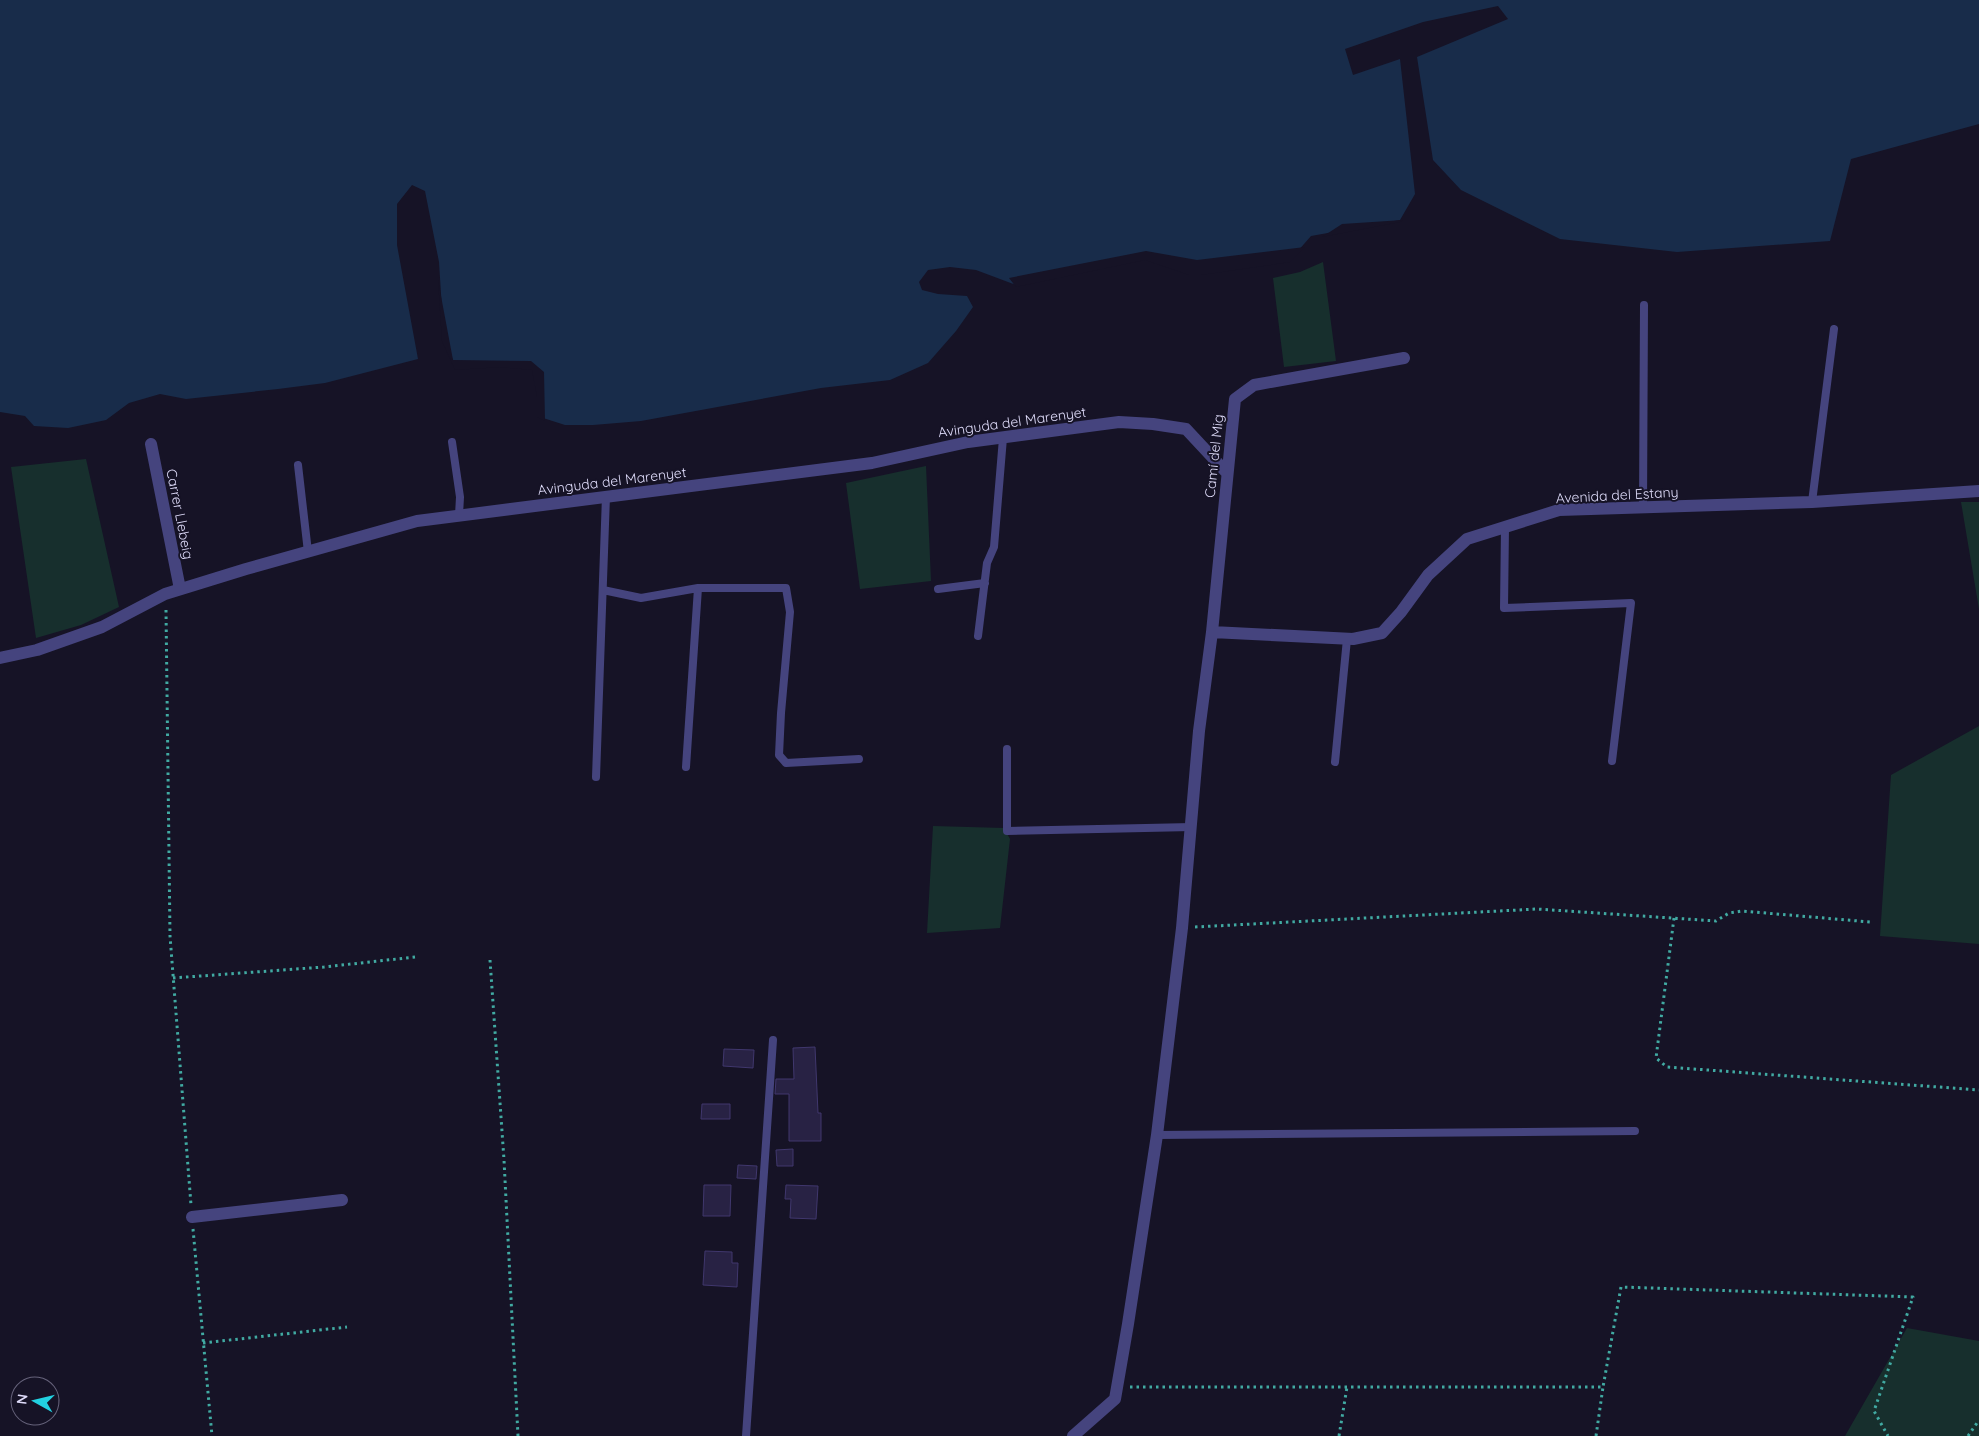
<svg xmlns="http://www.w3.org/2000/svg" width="1979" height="1436" font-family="Quicksand,sans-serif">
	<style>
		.green { fill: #172f2d }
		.water { fill: #182c4a }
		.pier { fill: #161326 }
		.building { fill: #282244; stroke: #40376d }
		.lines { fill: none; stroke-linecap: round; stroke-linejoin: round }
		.path { stroke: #41aaa2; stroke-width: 3; stroke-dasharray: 2.5 4; stroke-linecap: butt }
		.service { stroke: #45447e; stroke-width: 8 }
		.minor { stroke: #45447e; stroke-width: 12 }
		.labels { text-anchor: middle; stroke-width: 4; stroke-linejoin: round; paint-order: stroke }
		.street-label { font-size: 14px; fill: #dfdcfa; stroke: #161326 }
	</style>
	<rect width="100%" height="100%" fill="#161326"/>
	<path class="green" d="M1323 262 1336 361 1284 367 1273 278 1300 272Z
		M86 459 119 607 81 625 36 638 11 467Z
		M926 466 931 581 860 589 846 483Z
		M1961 502H1979V609Z
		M1979 726V944L1880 936 1891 775Z
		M933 826 1004 828 1010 839 1000 928 927 933Z
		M1907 1328 1979 1341V1436H1845Z"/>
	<path class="water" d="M0 0H1979V124L1851 159 1830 241 1677 252 1560 239 1461 190 1433 160 1417 57 1508 19 1498 6 1423 22 1345 49 1353 75 1400 59 1415 194 1400 220 1311 236 1290 260 1192 274 1145 257 1016 285 976 270 950 267 928 270 919 282 922 290 938 294 967 296 973 307 956 331 928 363 890 380 821 388 641 421 593 425H565L540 417 534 368 501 364 457 368 444 341 439 262 425 191 412 185 397 204V245L418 359 325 383 278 389 186 399 160 394 129 403 106 420 68 428 34 426 25 416 0 412Z"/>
	<path class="pier" d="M1403 220 1400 222 1322 237 1342 224Z
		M1305 247 1290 262 1201 275H1189L1145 260 1016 287 1009 278 1146 251 1197 260Z
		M438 280 453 360 531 361 544 372 545 421 537 417V397L532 370 501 367 455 370 442 341Z"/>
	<path class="building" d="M815 1047 818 1113H821V1141H789V1094H775L776 1079H794L793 1048Z
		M724 1049 754 1050 753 1068 723 1066Z
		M702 1104H730V1119H701Z
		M793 1149V1166H777L776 1150Z
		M738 1165 757 1166 756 1179 737 1178Z
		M704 1185H731L730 1216H703Z
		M786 1185 818 1186 816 1219 790 1218 791 1199H785Z
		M705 1251 732 1252V1263H738L737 1287 703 1285Z"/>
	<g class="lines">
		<path class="path" d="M166 610 170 936 191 1205
			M1674 918 1656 1058 1667 1067 1979 1090
			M1195 927 1537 909 1716 921 1729 913 1742 911 1870 922
			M490 960 504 1160 518 1436
			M173 978 324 967 415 957
			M193 1229 212 1436
			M203 1343 347 1327
			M1130 1387H1603L1621 1287 1913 1297 1874 1411 1888 1436
			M1339 1436 1347 1387
			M1596 1436 1603 1387
			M1968 1436 1979 1420"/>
		<path class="service" d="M452 442 460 497 459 515
			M298 465 308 552
			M1812 502 1834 329
			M1643 508 1644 305
			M1505 527 1504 608 1631 603 1612 761
			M938 589 985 583
			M603 590 641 598 698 588H786L790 612 781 713 779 755 786 763 859 759
			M978 636 987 563 994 547 1003 438
			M1007 749V831L1192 827
			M1335 762 1347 639
			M686 767 698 588
			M596 777 606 496
			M1157 1135 1635 1131
			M746 1436 773 1040"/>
		<path class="minor" d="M151 444 180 589
			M1212 632 1353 639 1382 633 1401 612 1428 575 1467 539 1559 510 1812 502 1979 491
			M0 658 37 650 102 627 165 594 246 569 417 521 872 463 968 442 1119 422 1153 424 1186 429 1227 473
			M192 1217 342 1200
			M1073 1436 1115 1399 1128 1324 1157 1135 1182 928 1199 731 1212 632 1235 399 1254 385 1404 358"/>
	</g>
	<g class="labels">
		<g class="street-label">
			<text transform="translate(1012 422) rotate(-8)" y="5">Avinguda del Marenyet</text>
			<text transform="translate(1214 456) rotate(-84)" y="5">Camí del Mig</text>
			<text transform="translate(612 481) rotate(-7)" y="5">Avinguda del Marenyet</text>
			<text transform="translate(1617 495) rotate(-3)" y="5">Avenida del Estany</text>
			<text transform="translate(180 514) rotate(79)" y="5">Carrer Llebeig</text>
		</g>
	</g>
	<g transform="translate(35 1401) rotate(278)"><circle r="24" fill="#161326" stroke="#66637b"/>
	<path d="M0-4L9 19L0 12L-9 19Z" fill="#22d1e1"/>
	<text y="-8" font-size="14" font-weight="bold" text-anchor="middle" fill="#dfdcfa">N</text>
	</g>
</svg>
